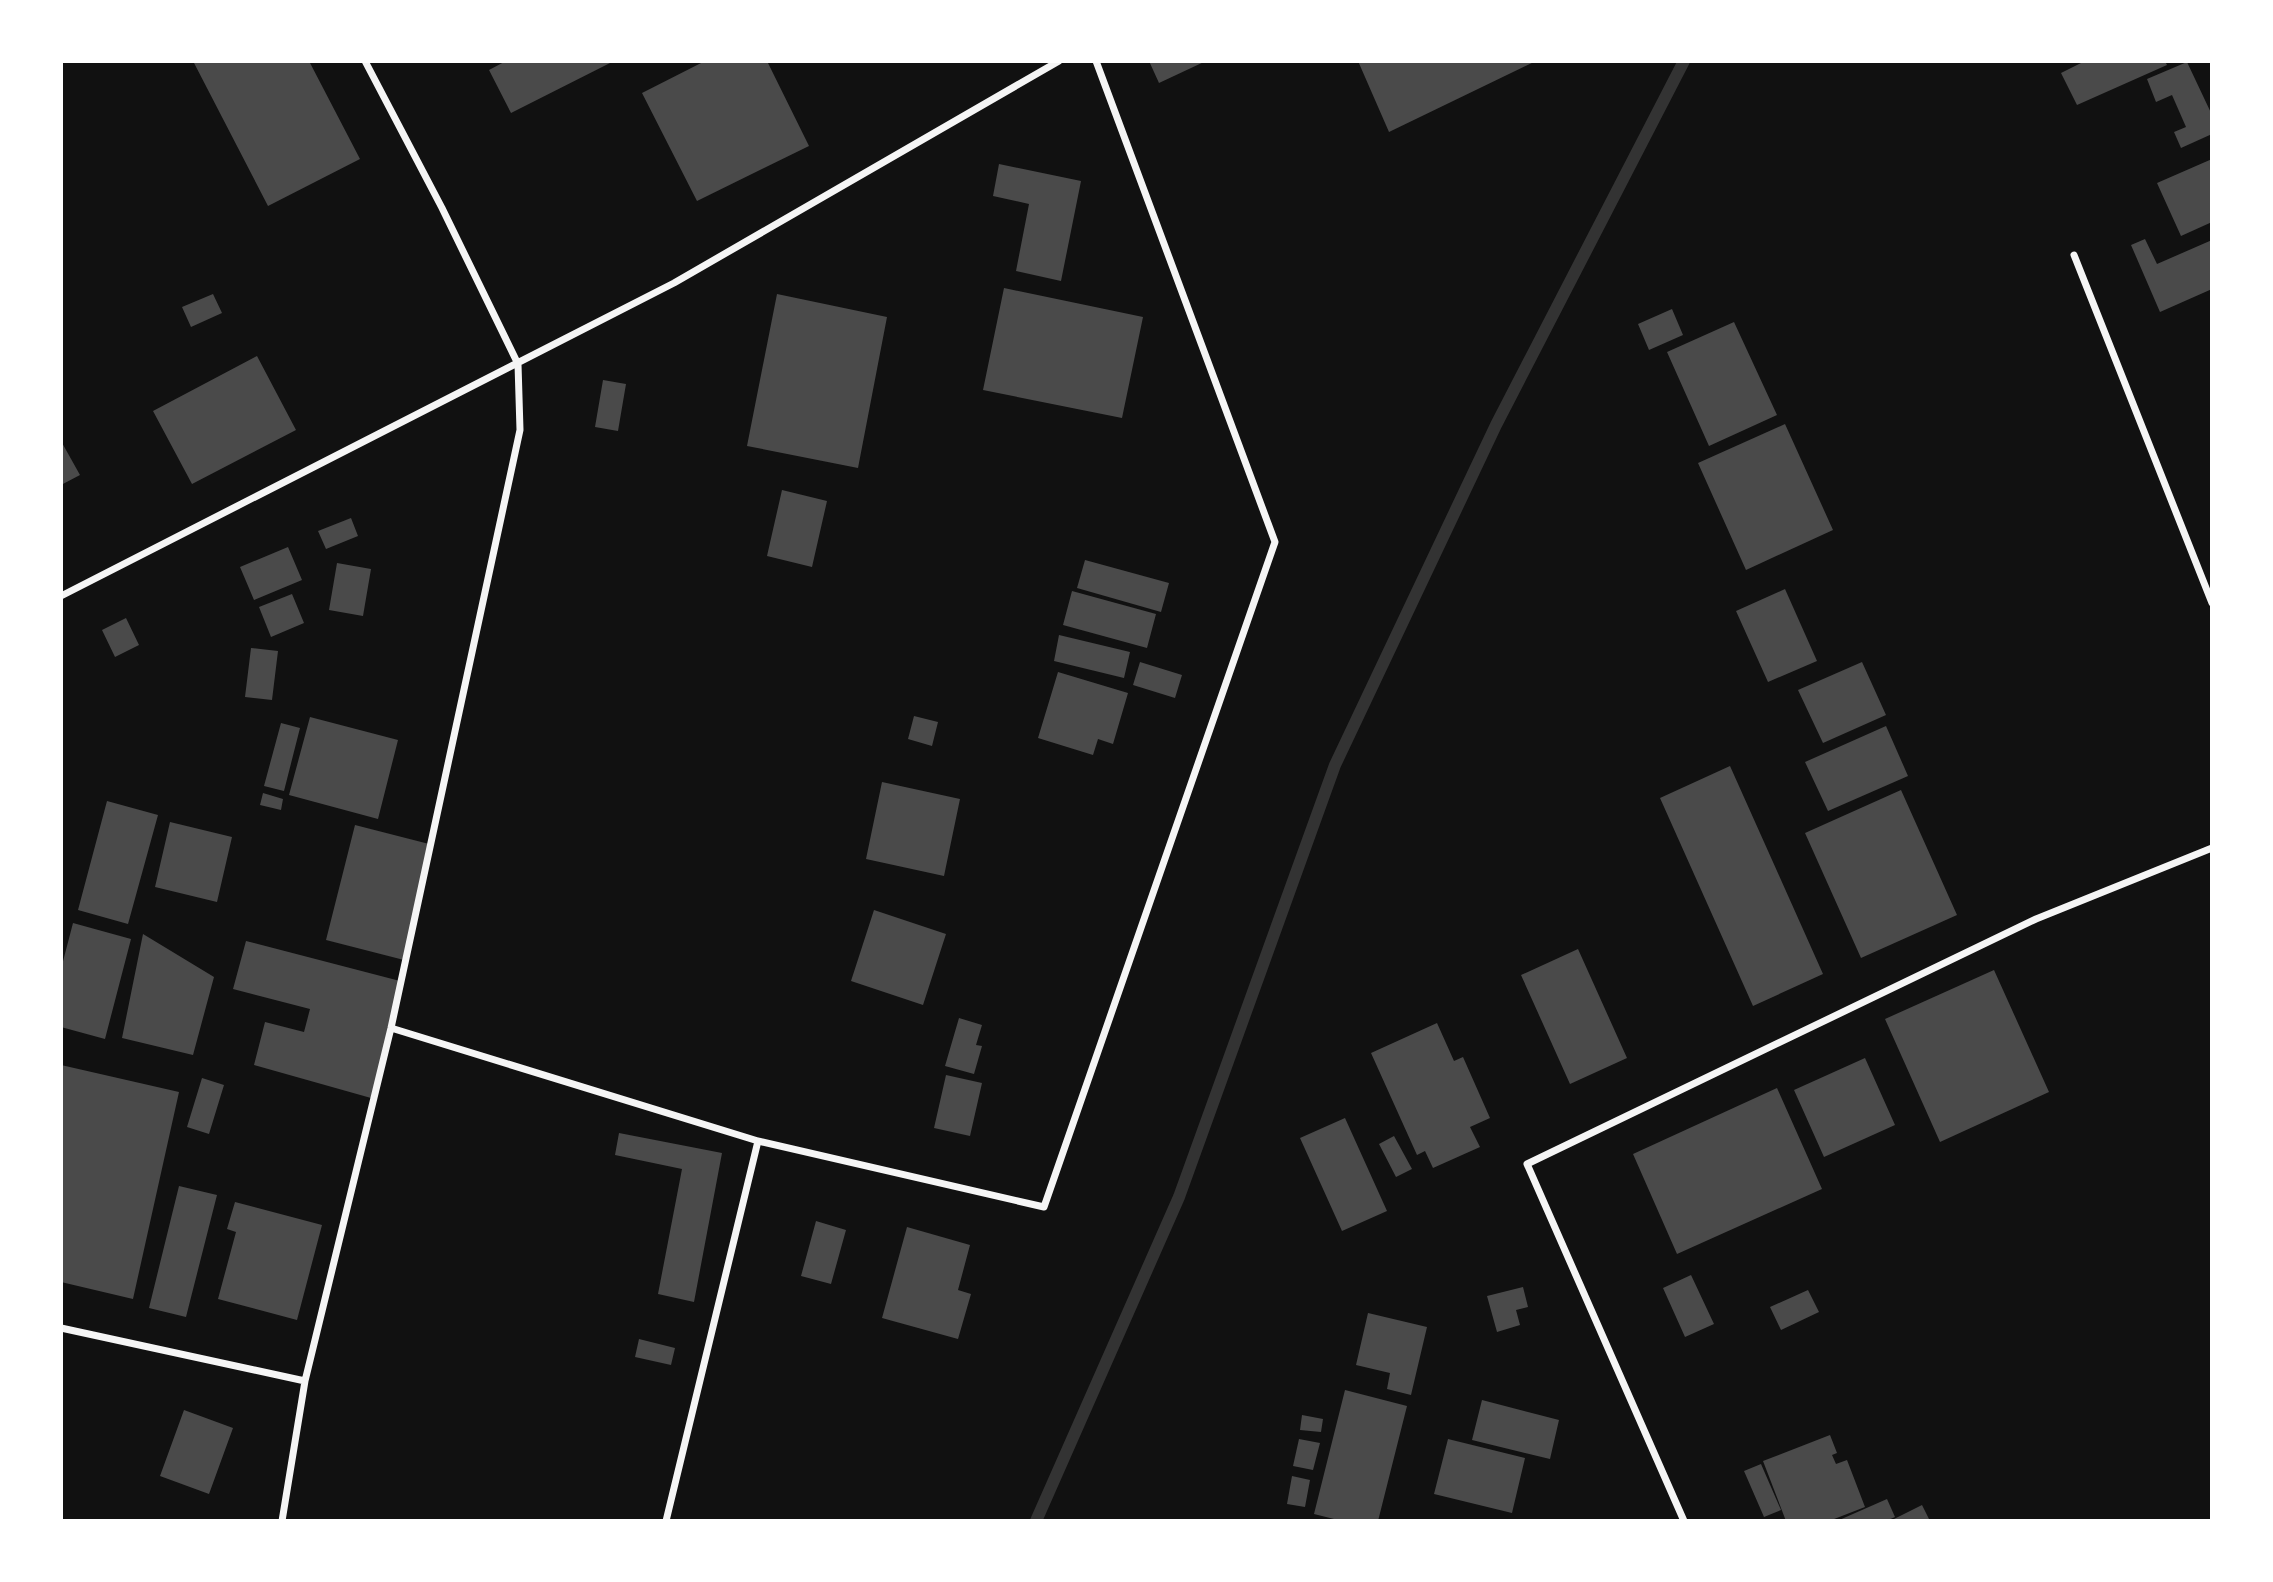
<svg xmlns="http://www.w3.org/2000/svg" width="2273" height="1582" font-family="'Alegreya Sans',sans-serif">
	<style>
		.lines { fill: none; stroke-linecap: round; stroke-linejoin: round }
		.stream { stroke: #333; stroke-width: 12 }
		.building { fill: #4a4a4a }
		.minor { stroke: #f5f5f5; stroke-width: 7 }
	</style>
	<rect width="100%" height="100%" fill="#111"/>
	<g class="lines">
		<path class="stream" d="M1036 1521 1179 1197 1335 765 1496 425 1684 61"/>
	</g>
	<path class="building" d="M193 61H309L360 159 268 206Z
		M506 61H614L511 113 489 70Z
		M705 61H767L809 146 697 201 642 93Z
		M1149 61H1206L1159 83Z
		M1358 61H1536L1389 132Z
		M2085 61H2165L2167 65 2077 105 2061 73Z
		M2187 62 2212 115V134L2181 148 2174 132 2186 127 2172 95 2156 102 2147 79Z
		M2212 159V222L2181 236 2157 183Z
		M999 164 1081 181 1061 281 1016 271 1029 204 993 196Z
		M2145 239 2157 264 2212 240V289L2160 312 2131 245Z
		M1004 288 1143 317 1122 418 983 390Z
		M213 294 222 313 191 327 182 307Z
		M777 294 887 317 858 468 747 446Z
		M1672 309 1683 335 1649 350 1638 324Z
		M1734 322 1777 415 1709 446 1667 352Z
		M257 356 296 430 192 484 153 411Z
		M603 380 626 384 618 431 595 427Z
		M1785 424 1833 530 1746 570 1698 463Z
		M61 441 80 475 61 485Z
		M782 490 827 501 812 567 767 556Z
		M351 518 358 536 326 549 318 531Z
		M288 547 302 580 254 600 240 567Z
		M1085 560 1169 583 1161 612 1077 588Z
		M337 563 371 569 363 616 329 610Z
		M1785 589 1817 661 1768 682 1736 611Z
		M1072 591 1156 614 1147 648 1063 625Z
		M292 594 304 623 271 637 259 607Z
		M126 618 139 645 115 657 102 630Z
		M1059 635 1130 652 1124 678 1054 661Z
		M251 648 278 651 272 700 245 697Z
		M1140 662 1182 675 1175 698 1133 685Z
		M1862 662 1886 715 1823 743 1798 690Z
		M1058 672 1128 693 1113 744 1098 739 1093 755 1038 738Z
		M914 716 938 722 932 746 908 739Z
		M310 717 398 740 378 819 289 795Z
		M281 723 300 728 284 791 264 786Z
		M1886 726 1908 776 1828 811 1805 762Z
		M1730 766 1823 974 1753 1006 1660 798Z
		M882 782 960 799 944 876 866 859Z
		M1901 790 1957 915 1861 958 1805 833Z
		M263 793 283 799 281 810 260 805Z
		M107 801 158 815 128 924 78 910Z
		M170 822 232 837 217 902 155 887Z
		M355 825 433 845 404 960 326 940Z
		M874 910 946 934 923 1005 851 981Z
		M73 923 131 939 105 1039 61 1027V969Z
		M143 934 214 977 193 1055 122 1038Z
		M246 941 400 981 371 1098 254 1065 265 1022 304 1032 310 1009 233 989Z
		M1578 949 1627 1058 1570 1084 1521 975Z
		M1994 970 2049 1092 1940 1142 1885 1019Z
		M959 1018 982 1025 976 1045 982 1046 974 1074 945 1066Z
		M1437 1023 1454 1061 1463 1057 1490 1118 1470 1127 1480 1147 1433 1168 1425 1151 1417 1155 1371 1053Z
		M1865 1058 1895 1125 1824 1157 1794 1090Z
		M61 1065 179 1092 133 1299 61 1282Z
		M946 1075 982 1083 970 1136 934 1128Z
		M202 1078 224 1085 209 1134 187 1127Z
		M1777 1088 1822 1189 1677 1254 1633 1154Z
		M1345 1118 1387 1211 1342 1231 1300 1138Z
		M619 1133 722 1153 694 1302 658 1294 682 1169 615 1155Z
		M1394 1136 1412 1169 1396 1177 1379 1144Z
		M179 1186 217 1195 186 1317 149 1308Z
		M235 1202 322 1225 297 1320 218 1299 236 1232 227 1229Z
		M816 1221 846 1230 831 1284 801 1276Z
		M907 1227 970 1245 958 1290 971 1294 958 1339 882 1318Z
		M1691 1275 1714 1324 1685 1337 1663 1288Z
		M1523 1287 1528 1307 1516 1310 1520 1325 1497 1332 1487 1296Z
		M1808 1290 1819 1312 1781 1330 1770 1307Z
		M1368 1313 1427 1327 1411 1395 1387 1389 1390 1373 1356 1365Z
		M639 1339 675 1348 671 1365 635 1357Z
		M1345 1390 1407 1406 1378 1521H1342L1314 1514Z
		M1482 1400 1559 1420 1550 1459 1472 1440Z
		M184 1410 233 1428 209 1494 160 1476Z
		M1302 1415 1323 1419 1321 1432 1300 1430Z
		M1830 1435 1837 1453 1832 1455 1836 1464 1847 1460 1865 1507 1829 1521H1786L1763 1461Z
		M1299 1439 1320 1443 1313 1470 1293 1466Z
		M1448 1439 1525 1458 1512 1513 1434 1494Z
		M1761 1464 1781 1510 1764 1517 1744 1471Z
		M1292 1476 1310 1480 1305 1507 1287 1504Z
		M1887 1499 1895 1517 1886 1521H1837Z
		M1922 1505 1930 1521H1890Z"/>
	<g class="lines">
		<path class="minor" d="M2074 255 2212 603
			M61 596 674 283 1059 61
			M391 1028 758 1141 1044 1207 1275 542 1096 61
			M61 1328 305 1381
			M282 1521 305 1381 391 1028 520 430 518 364 442 208 365 61
			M666 1521 758 1141
			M1684 1521 1527 1164 2036 919 2212 848"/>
	</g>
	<rect width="2273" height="1582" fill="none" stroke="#ffffff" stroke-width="126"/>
</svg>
